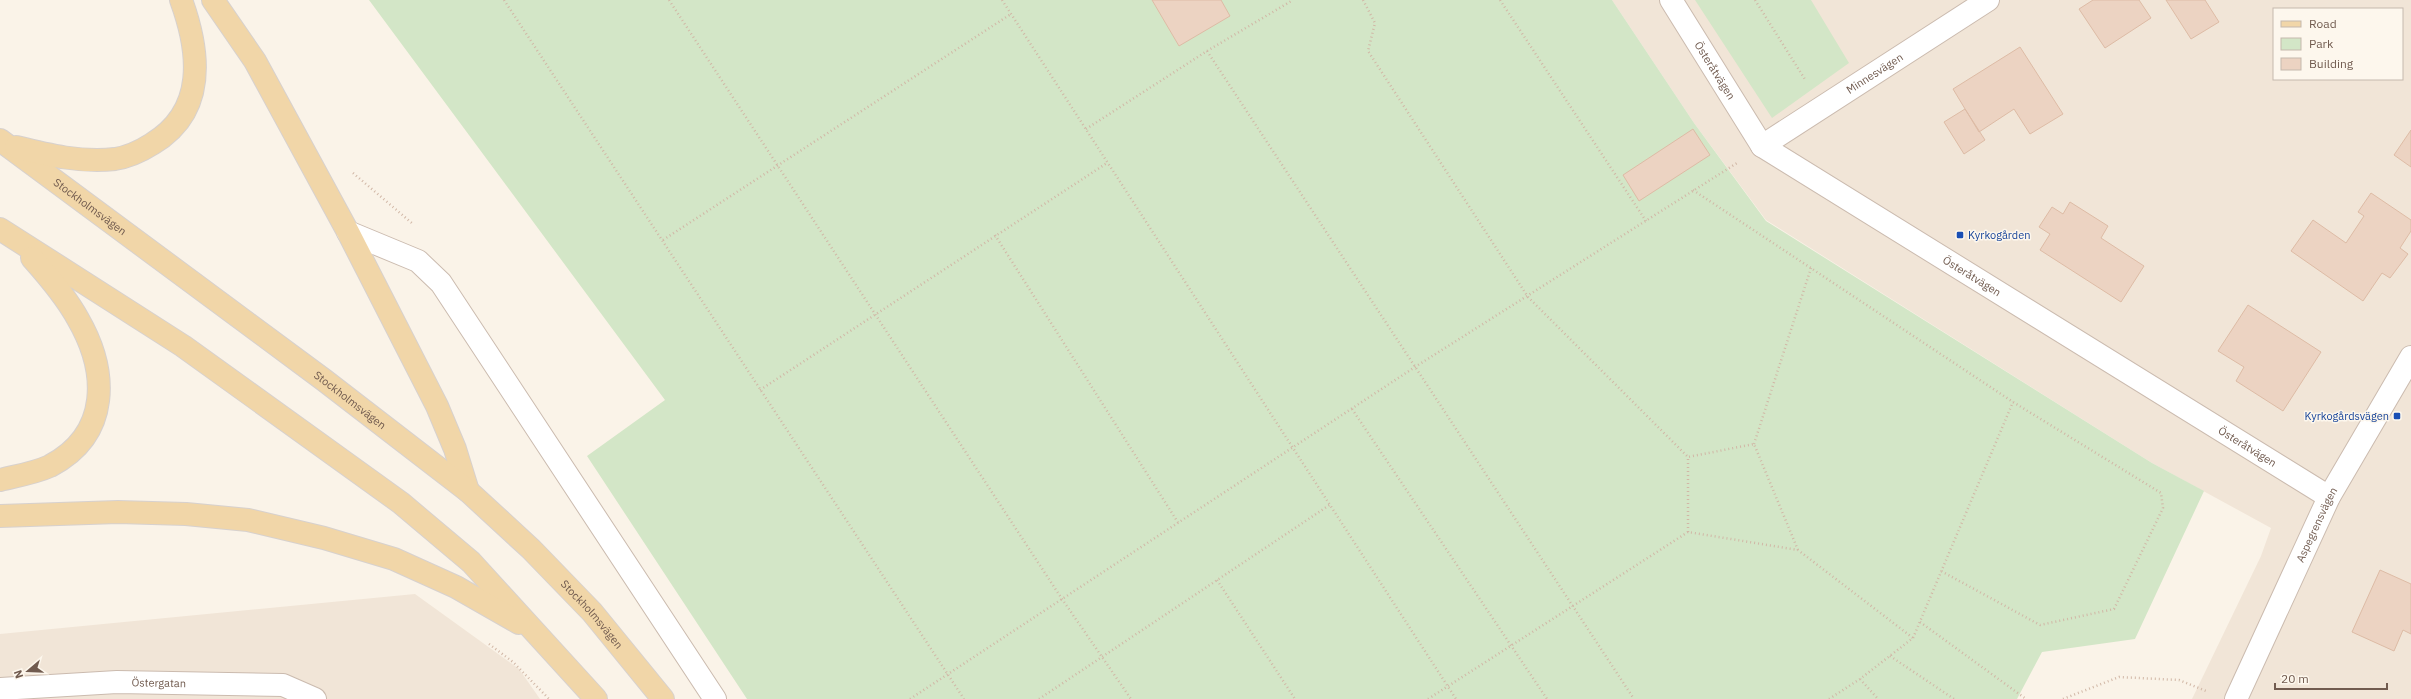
<svg xmlns="http://www.w3.org/2000/svg" width="2411" height="699" font-family="'IBM Plex Sans',sans-serif">
	<style>
		.residential { fill: #f1e5d7; fill-rule: evenodd }
		.green { fill: #d3e6c7 }
		.building { fill: #ecd3c2; stroke: #ddbba5 }
		.lines { fill: none; stroke-linecap: round; stroke-linejoin: round }
		.minor-casing { stroke: #cbbbaf; stroke-width: 24 }
		.major-casing { stroke: #d7d1ce; stroke-width: 24 }
		.path { stroke: #d1b7a6; stroke-width: 2.5; stroke-dasharray: 1 3; stroke-linecap: butt }
		.minor { stroke: #fff; stroke-width: 22 }
		.major { stroke: #f1d6a8; stroke-width: 22 }
		.transit-dot { fill: #1a4fb4; stroke: #fdf7ed; stroke-width: 1.5 }
		.labels { text-anchor: middle; stroke-width: 3; stroke-linejoin: round; paint-order: stroke }
		.street-label { font-size: 11px; fill: #715b4f; stroke: #fdf7ed }
		.transit-label { font-size: 11px; fill: #164399; stroke: #fdf7ed; text-anchor: start }
	</style>
	<rect width="100%" height="100%" fill="#faf3e8"/>
	<path class="residential" d="M1612 0H2411V699H2192L2261 556 2271 528 2152 463 1766 220 1694 123ZM2274 9H2402V79H2274Z
		M415 594 519 669 540 699H0V634Z"/>
	<path class="green" d="M369 0H1612L1694 123 1766 221 2152 463 2204 491 2135 639 2042 652 2017 699H747L587 456 665 400Z
		M1695 0H1811L1849 63 1772 118Z"/>
	<path class="building" d="M1152 0H1221L1230 16 1179 46Z
		M2093 0H2139L2151 18 2105 48 2079 9Z
		M2166 0H2205L2219 22 2191 39Z
		M2020 47 2063 114 2030 134 2014 109 1979 132 1953 89Z
		M1965 109 1985 140 1964 154 1944 122Z
		M1693 129 1710 155 1639 201 1623 175Z
		M2411 130V167L2394 155Z
		M2371 193 2411 220V231L2400 248 2408 254 2390 278 2382 273 2363 301 2291 251 2313 220 2346 243 2364 216 2358 212Z
		M2070 202 2108 226 2101 238 2144 266 2121 302 2040 250 2050 234 2039 227 2052 207 2063 214Z
		M2248 305 2321 352 2283 411 2236 381 2244 367 2218 351Z
		M2380 570 2411 584V634L2403 630 2394 651 2352 632Z"/>
	<g class="lines">
		<g class="minor-casing">
			<g id="minor">
				<path id="s1" d="M1671 0 1762 146 2329 497"/>
				<path id="s2" d="M1762 146 1988 0"/>
				<path d="M348 232 418 261 441 283 715 699"/>
				<path id="s3" d="M0 689 117 682 283 685 315 699"/>
				<path id="s4" d="M2236 699 2329 497 2411 357"/>
			</g>
		</g>
		<g class="major-casing">
			<g id="major">
				<path d="M213 0 255 61 348 232 437 406 455 449 468 491"/>
				<path id="s5" d="M0 140 324 380 468 491 531 549 592 612 663 699"/>
				<path d="M16 147C48 155 82 163 115 159 128 157 141 151 152 144 207 111 200 52 181 0"/>
				<path d="M0 229 183 346 401 503 471 562 596 699"/>
				<path d="M0 480C16 476 35 473 50 466 111 434 108 371 78 319 66 297 49 277 32 258"/>
				<path d="M0 516 118 512 186 514 248 520 324 538 394 559 456 587 519 623"/>
			</g>
		</g>
		<path class="path" d="M504 0 964 699
			M669 0 1062 599 1131 699
			M1002 0 1456 699
			M1363 0 1375 23 1368 51 1528 297 1688 457
			M1500 0 1646 221
			M1755 0 1806 81
			M1207 51 1634 699
			M1086 129 1207 51 1293 0
			M353 173 413 224
			M1693 190 2013 402 2161 493 2163 508 2114 609 2040 625 1941 571
			M995 235 1179 524
			M663 240 1011 14
			M760 390 1107 163
			M1352 409 1547 699
			M1754 444 1811 268
			M1798 550 1754 444 1688 457V532L1798 550 1913 638
			M1217 580 1295 699
			M1920 622 2026 699
			M489 644 513 662 549 699
			M1890 656 1954 699
			M1860 679 1878 699
			M910 699 1415 367 1737 163
			M1039 699 1331 504
			M1428 699 1688 532
			M1829 699 1860 679 1913 638 2013 402
			M2063 699 2119 677 2179 680 2206 691"/>
		<use href="#minor" class="minor"/>
		<use href="#major" class="major"/>
	</g>
	<g class="transit-dot">
		<rect x="1956" y="231" width="8" height="8" rx="2"/>
		<rect x="2393" y="412" width="8" height="8" rx="2"/>
	</g>
	<g class="labels">
		<g class="street-label">
			<text dy="4" stroke="none"><textPath href="#s1" startOffset="83">Österåtvägen</textPath></text>
			<text dy="4" stroke="none"><textPath href="#s2" startOffset="134">Minnesvägen</textPath></text>
			<text dy="4" stroke="none"><textPath href="#s5" startOffset="112">Stockholmsvägen</textPath></text>
			<text dy="4" stroke="none"><textPath href="#s1" startOffset="419">Österåtvägen</textPath></text>
			<text dy="4" stroke="none"><textPath href="#s5" startOffset="436">Stockholmsvägen</textPath></text>
			<text dy="4" stroke="none"><textPath href="#s1" startOffset="743">Österåtvägen</textPath></text>
			<text dy="4" stroke="none"><textPath href="#s4" startOffset="192">Aspegrensvägen</textPath></text>
			<text dy="4" stroke="none"><textPath href="#s5" startOffset="760">Stockholmsvägen</textPath></text>
			<text dy="4" stroke="none"><textPath href="#s3" startOffset="159">Östergatan</textPath></text>
		</g>
		<g class="transit-label">
			<text x="1968" y="239">Kyrkogården</text>
			<text x="2389" y="420" text-anchor="end">Kyrkogårdsvägen</text>
		</g>
	</g>
	<rect x="2273" y="8" width="130" height="72" fill="#fdf7ed" stroke="#c5b9ae"/>
	<rect x="2281" y="21" width="20" height="6" fill="#f1d6a8" stroke="#c5b9ae"/>
	<text x="2309" y="28" font-size="12" fill="#715b4f">Road</text>
	<rect x="2281" y="38" width="20" height="12" fill="#d3e6c7" stroke="#c5b9ae"/>
	<text x="2309" y="48" font-size="12" fill="#715b4f">Park</text>
	<rect x="2281" y="58" width="20" height="12" fill="#ecd3c2" stroke="#c5b9ae"/>
	<text x="2309" y="68" font-size="12" fill="#715b4f">Building</text>
	<g transform="translate(28 671) rotate(251)" stroke="#fdf7ed" stroke-width="3" paint-order="stroke">
	<path d="M0-3L7 15L0 10L-7 15Z" fill="#715b4f"/>
	<text y="-6" font-size="11" font-weight="bold" text-anchor="middle" fill="#715b4f">N</text>
	</g>
	<path d="M2275 683v6h112v-6" fill="none" stroke="#715b4f" stroke-width="2"/>
	<text x="2281" y="683" font-size="12" fill="#715b4f" stroke="#fdf7ed" stroke-width="3" paint-order="stroke">20 m</text>
</svg>
